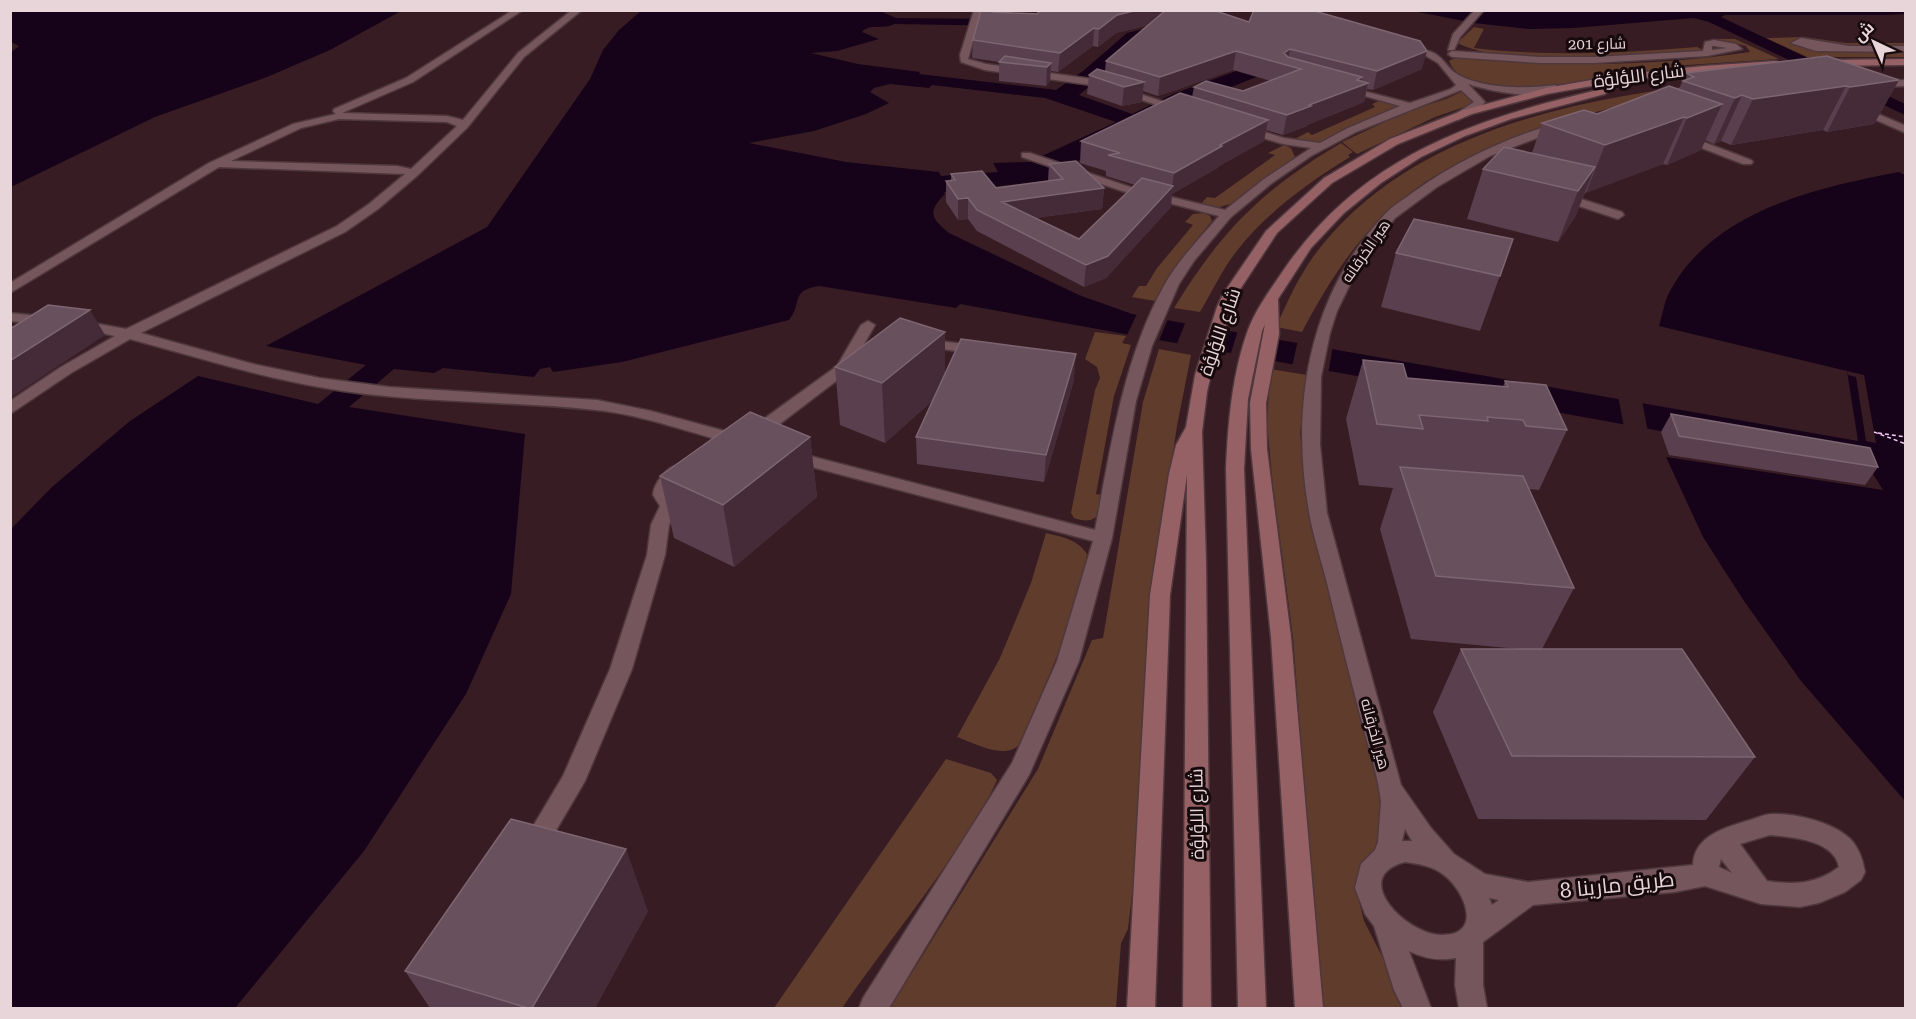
<svg xmlns="http://www.w3.org/2000/svg" width="1916" height="1019" font-family="'Roboto Serif',Cairo,serif">
	<style>
		.green { fill: #603c2c }
		.water { fill: #170319; fill-rule: evenodd }
		.pier { fill: #371c23 }
		.lines { fill: none; stroke-linecap: round; stroke-linejoin: round }
		.ferry { stroke: #fac9fc; stroke-width: 1.5; stroke-dasharray: 4 3; stroke-linecap: butt }
		.street-casing { stroke: #4e383d; stroke-width: 3 }
		.secondary-casing { stroke: #4e383d; stroke-width: 3 }
		.street { fill: #76565d; fill-rule: evenodd }
		.secondary { fill: #966164; fill-rule: evenodd }
		.wall { fill: #5a404e }
		.shaded-wall { fill: #452b37 }
		.building { fill: #69505d; stroke: #7d6571; stroke-width: 1.5 }
		.labels { text-anchor: middle; stroke-width: 6; stroke-linejoin: round; paint-order: stroke }
		.far-street-label { font-size: 15px; fill: #e8d5d9; stroke: #170a0d }
		.street-label { font-size: 18px; fill: #e8d5d9; stroke: #170a0d }
		.near-street-label { font-size: 21px; fill: #e8d5d9; stroke: #170a0d }
	</style>
	<rect width="100%" height="100%" fill="#371c23"/>
	<path class="green" d="M1474 27 1484 29 1474 48C1549 57 1622 53 1697 47L1705 51C1638 56 1515 71 1457 43Z
		M1804 37 1846 43H1905V57H1807L1766 38Z
		M1716 39H1735L1779 59 1687 65 1532 89C1507 89 1460 89 1449 61 1468 51 1495 57 1516 60 1592 68 1674 63 1750 52L1746 46Z
		M1723 82C1610 109 1475 131 1386 213 1351 246 1324 290 1302 332L1276 327C1289 298 1302 269 1323 244 1418 128 1582 98 1723 82Z
		M1463 91 1476 103 1435 117 1357 154 1342 142 1408 111 1446 99Z
		M1381 100 1394 104 1398 108 1323 142 1291 141 1308 132 1312 135 1375 107 1372 104Z
		M1341 143 1353 152 1348 155 1350 157C1309 182 1266 213 1236 252 1222 270 1212 292 1200 312L1174 308C1222 230 1262 190 1341 143Z
		M1284 145 1291 148 1295 157 1234 203 1216 208 1201 204 1207 197 1215 198 1275 155 1268 153Z
		M1204 213 1210 216 1212 221 1179 261 1155 301 1132 297 1139 286H1146L1157 268 1193 225 1185 222 1193 214Z
		M1095 332 1126 336 1122 343 1131 345 1114 396 1096 494 1101 495 1098 516C1090 522 1083 521 1074 518L1071 513 1095 390 1100 378 1097 367 1085 359Z
		M1159 349 1191 355 1177 426 1159 544 1144 794 1128 929 1121 943 1116 1008H890L1038 769 1092 640 1103 638 1143 402Z
		M1270 369 1307 375 1300 434 1314 533 1345 660 1384 790 1385 834 1356 889 1364 921 1401 993 1407 1008H1321L1293 637 1273 486 1267 424Z
		M1046 533C1062 537 1077 539 1087 554 1077 620 1045 684 1019 745 1004 760 974 743 957 737L1000 658 1031 583Z
		M946 759 991 773 997 780C990 797 979 812 970 828 931 891 884 947 842 1008H774Z"/>
	<path class="water" d="M11 10H401V11L330 50 267 77 155 117 11 187V52L19 46 11 42Z
		M878 10 896 18 1003 19 1031 18 1066 11H1102L1049 22 1013 26 894 24C884 30 869 23 862 32L879 39 837 51 811 53 858 64 920 72 919 74 1056 90 1083 71 1127 33 1187 18 1166 11H1192L1236 31 1311 55 1184 106 1070 165 1064 179 944 192 945 194C927 212 931 218 949 233L1079 295 1132 314 1858 441 1847 371 1659 326C1662 316 1664 304 1668 295 1710 211 1815 188 1899 172L1905 175V801L1801 681 1744 601 1703 537 1666 457 1883 490 1870 469 960 304 956 308 819 286C789 291 803 303 789 320L622 362 553 372 550 367 540 369 534 377 443 368 434 373 394 369 349 407 525 434 511 594 466 694 364 851 235 1008H11L10 530 52 487 130 421 198 376 318 404 366 365 266 346 487 227 590 79 603 50 619 30 641 11ZM1199 25 1219 34 1280 55 1173 94 1132 114 1079 95 1146 38ZM890 84 929 88 932 85 1045 98 1116 122 1029 162 993 163 998 172 941 176 939 172 846 162 749 143 814 131 866 114 889 103 870 92 874 88Z
		M1413 11H1905V14L1887 15H1725L1721 17 1905 104V115L1709 22 1694 18 1573 28 1529 29 1474 23Z"/>
	<path class="pier" d="M1138 312 1169 317 1158 343 1126 337Z
		M1186 321 1227 328 1219 354 1176 346Z
		M1238 330 1280 337 1273 364 1230 356Z
		M1298 340 1333 346 1328 374 1292 367Z
		M1847 371 1864 375 1876 443 1866 441 1856 377 1848 375Z
		M1618 396 1642 401 1648 432 1624 427Z"/>
	<g class="lines">
		<path class="ferry" d="M1874 432 1906 444
			M1878 433 1906 437"/>
		<g class="street-casing">
			<path id="street" d="M513 10H523L413 82 342 113 447 116 463 120 518 53 572 10H582L524 57 467 128 418 175 378 209 345 232 141 333 253 364 320 378 389 387 597 400 651 411 747 437 749 441 747 445 741 446C693 434 645 415 596 410 504 400 410 404 319 387 255 376 193 356 130 339L71 373 10 414V401L61 367 115 336 72 327 70 324 72 321 77 320 126 329 337 226 369 204 405 174 219 167 10 293V283L209 163 293 124 336 114 333 111 334 109 406 78ZM339 119 447 122 457 126 411 169 397 166 231 161 301 128Z
				M974 10H982L968 59 986 64 1099 80 1188 110 1179 112 1098 86 985 70 961 62 960 55Z
				M1475 10H1484L1460 37 1454 50H1448L1453 34Z
				M1801 38 1849 46H1906V52L1816 51 1791 43Z
				M1714 40 1736 44 1742 49 1707 56 1594 63H1540L1452 57 1448 54 1452 51 1540 57H1594L1703 51 1705 42ZM1712 46H1714L1727 48 1712 50Z
				M1429 51C1443 56 1444 64 1454 72 1478 89 1527 89 1555 85L1560 88C1540 102 1490 91 1468 84L1485 102 1478 110 1458 120 1449 118 1474 102 1461 90 1356 132 1311 156 1272 183 1231 217 1194 261 1179 284 1152 346 1136 401 1112 538 1079 661 1029 775 889 1008H859L863 998 1012 763 1057 661 1093 541 785 460 783 456 785 452 791 451 1095 530C1111 446 1123 359 1165 284 1179 259 1201 237 1219 216L1122 191 1022 157V153H1030L1130 187 1225 210 1264 179 1311 148 1283 144 1240 131V127H1248L1284 138 1320 143 1348 128 1400 106 1340 89V85L1410 103 1451 89 1456 85 1438 63 1426 56V52Z
				M1906 80V86L1874 87 1869 84 1874 81Z
				M1857 105 1906 126V133L1853 110 1852 108Z
				M1562 122 1566 123V127L1490 156 1437 187 1395 218 1357 270 1337 311 1330 333 1321 377 1320 445 1327 513 1401 785 1431 828 1454 854 1485 874 1528 882 1693 865C1694 835 1727 827 1750 820 1757 818 1765 814 1772 814 1796 813 1837 823 1853 842 1860 851 1863 861 1865 872L1861 880 1845 892 1819 903 1800 907 1761 904 1705 886 1675 892 1533 905 1483 942V985L1487 1008H1459L1455 985 1456 958C1439 961 1425 959 1409 951L1431 1008H1403L1394 990 1374 926 1365 914 1355 888 1361 864 1375 850 1378 842 1381 802C1378 776 1369 749 1362 723 1350 676 1338 629 1327 583 1321 559 1313 536 1309 512 1290 405 1309 294 1386 213 1395 204 1406 198 1415 191 1459 160 1510 136 1562 122ZM1405 829 1412 841H1402ZM1770 835C1792 837 1834 840 1839 867 1817 884 1794 885 1767 881L1740 844ZM1721 859 1732 873 1719 867ZM1405 862C1419 864 1433 866 1444 875 1464 890 1484 935 1442 935 1407 935 1348 877 1405 862ZM1489 898 1499 900 1492 905Z
				M1680 133 1751 160 1753 162 1751 164H1743L1676 138 1675 136Z
				M1559 192 1622 212 1624 215 1618 219 1555 198V194Z
				M10 313 50 317 57 321 50 325 10 321Z
				M868 321 875 325 848 372 781 423 759 437H747L745 434 747 431 837 366 861 325Z
				M922 339 981 346 988 350 981 354 917 346 915 343 917 340Z
				M680 464 686 465 689 469 671 490 672 498 678 505 669 525 665 555 632 669 585 781 541 856 532 859 523 856 520 848 563 776 610 669 647 555 651 525 660 506 653 495C654 482 667 467 680 464Z"/>
		</g>
		<g class="secondary-casing">
			<path id="secondary" d="M1906 59V65L1824 66 1819 63 1824 60Z
				M1775 61 1778 62V66L1625 80 1547 94 1472 114 1398 144 1332 183 1277 233 1237 294 1215 357 1207 392 1202 432 1206 561 1211 1008H1183L1187 475 1170 595 1155 1008H1127L1150 595 1169 474 1176 445 1186 427 1195 375 1217 307 1223 294 1266 231 1324 178 1390 139 1464 110 1546 88 1625 74 1703 66Z
				M1602 89 1607 92 1605 94 1511 119 1465 136 1421 157 1381 183 1344 213 1311 248 1278 299 1279 334 1266 403 1267 449 1291 637 1323 1008H1295L1271 637 1251 449 1250 403 1265 324 1262 331 1248 399 1244 469 1266 1008H1238L1226 469C1228 423 1232 374 1248 330 1256 309 1270 290 1283 271 1360 157 1473 119 1602 89Z"/>
		</g>
		<use href="#street" class="street"/>
		<use href="#secondary" class="secondary"/>
	</g>
	<path class="wall" d="M981 10H1003L1002 13 1249 22 1422 69 1373 90 1367 89 1364 102 1307 125V126L1283 135 1266 130 1264 141 1219 166V167L1172 194 1171 207 1106 278 1084 287 977 231 968 219 958 220 946 202V181H951V174L996 188 1048 181 1049 164 1104 188 1102 209 1035 218 1079 239 1135 185 1106 176V171L1080 163 1081 141 1192 97 1194 87 1243 91 1271 81 1233 70 1158 96 1143 91 1142 102 1122 106 1087 94 1089 75 1105 71 1106 61 1149 25 1116 33 1098 47 1093 46 1058 72 1051 71 1050 81 1046 86 999 81V62L972 58 973 40Z
		M1686 73 1899 80 1874 124 1827 132 1823 130 1731 145 1721 141 1714 144 1705 140 1701 150 1667 165 1663 164 1585 193 1575 217 1558 242 1467 219 1483 169 1532 153 1542 123 1597 114 1679 89Z
		M1513 239 1480 331 1381 307 1396 253Z
		M1363 360 1407 378 1503 387 1505 381 1567 430 1539 490 1529 489 1574 588 1542 649 1755 757 1706 820 1478 819 1433 712 1461 649H1519L1411 639 1380 529 1393 488 1359 485 1346 419Z
		M835 367 945 373 1074 380 1044 482 917 464 916 437 932 401 885 443 840 425Z
		M1671 414 1878 467 1865 485 1669 455 1661 432Z
		M810 437 817 497 734 567 674 538 660 476Z
		M648 911 595 1008H430L405 971Z"/>
	<path class="shaded-wall" d="M994 10H1003L993 30V12Z
		M1138 10H1176L1175 19 1116 33 1098 47 1099 29 1117 15Z
		M1094 28 1093 46 1058 72 1060 53Z
		M1290 49 1287 65 1284 53Z
		M1236 51 1233 70 1158 96 1160 77Z
		M1427 51 1422 69 1373 90 1377 71Z
		M1051 63 1050 81 1046 86 1047 67Z
		M1362 77 1360 86 1368 83 1364 102 1307 125V126L1283 135 1287 115 1309 105Z
		M1899 80 1874 124 1827 132 1850 87Z
		M1144 82 1142 102 1122 106 1124 87Z
		M1846 86 1823 130 1731 145 1753 99Z
		M1742 95 1721 141 1714 144 1735 98Z
		M1722 104 1701 150 1667 165 1687 118Z
		M1684 117 1663 164 1586 193 1605 145Z
		M1268 120 1264 141 1219 166V167L1172 194 1171 207 1106 278 1084 287 1086 265 1172 187 1174 173 1220 145Z
		M1595 167 1575 217 1558 242 1578 191Z
		M1104 188 1102 209 1002 222V202Z
		M968 198V219L958 220V199Z
		M90 310 105 335 10 398V361Z
		M945 332V389L885 443 882 383Z
		M1076 354 1074 380 1044 482 1046 455Z
		M810 437 817 497 734 567 723 505Z
		M626 849 648 911 595 1008H532Z"/>
	<path class="building" d="M981 10H994L993 12 1037 14 1041 10H1138L1117 15 1099 29 1094 28 1060 53 973 40Z
		M1166 10H1213L1249 22 1254 10H1311L1420 41 1427 51 1377 71 1290 49 1284 53 1288 57 1362 77 1357 80 1368 83 1309 105 1311 106 1287 115 1194 87 1206 81 1243 91 1301 69 1236 51 1160 77 1106 61Z
		M1005 56 1051 63 1047 67 999 62Z
		M1827 56 1899 80 1850 87 1846 86 1753 99 1742 95 1735 98 1683 81 1694 77 1686 73Z
		M1097 69 1144 82 1124 87 1089 75Z
		M1669 86 1722 104 1687 118 1684 117 1605 145 1542 123 1584 110 1597 114Z
		M1180 93 1268 120 1220 145 1222 146 1174 173 1108 155 1120 153 1081 141Z
		M1504 147 1595 167 1578 191 1483 169Z
		M1076 161 1104 188 1002 202 1079 239 1142 178 1173 186 1108 256 1086 265 977 210 968 198 958 199 946 181 955 180 951 174 982 171 996 188 1063 179 1049 164Z
		M1414 219 1513 239 1500 276 1396 253Z
		M48 305 90 310 10 361V329Z
		M900 318 945 332 882 383 835 367Z
		M961 339 1076 354 1046 455 916 437Z
		M1363 360 1403 364 1407 378 1508 387 1505 381 1546 385 1567 430 1526 426 1523 420 1487 417 1488 421 1419 415 1423 429 1377 424Z
		M750 412 810 437 723 505 660 476Z
		M1671 414 1870 448 1878 467 1679 436Z
		M1400 467 1523 476 1574 588 1436 576Z
		M1461 649H1682L1755 757 1512 756Z
		M511 819 626 849 532 1008H528L405 971Z"/>
	<g class="labels">
		<g class="far-street-label">
			<text transform="translate(1597 44) rotate(-1)" y="5">شارع 201</text>
			<text transform="translate(1366 251) rotate(-55)" y="5">هير الخرقانه</text>
			<text transform="translate(1375 734) rotate(75)" y="5">هير الخرقانه</text>
		</g>
		<g class="street-label">
			<text transform="translate(1639 76) rotate(-7)" y="6">شارع اللؤلؤة</text>
			<text transform="translate(1220 332) rotate(-71)" y="6">شارع اللؤلؤة</text>
			<text transform="translate(1197 814) rotate(-91)" y="6">شارع اللؤلؤة</text>
		</g>
		<g class="near-street-label">
			<text transform="translate(1617 885) rotate(-6)" y="7">طريق مارينا 8</text>
		</g>
	</g>
	<rect width="1916" height="1019" fill="none" stroke="#e8d5d9" stroke-width="24"/>
	<g transform="translate(1874 42) rotate(316)" stroke="#170a0d" stroke-width="4.5" paint-order="stroke">
	<path d="M0-4.5L10 22L0 15L-10 22Z" fill="#e8d5d9"/>
	<text y="-9" font-size="16" font-weight="bold" text-anchor="middle" fill="#e8d5d9">ش</text>
	</g>
</svg>
